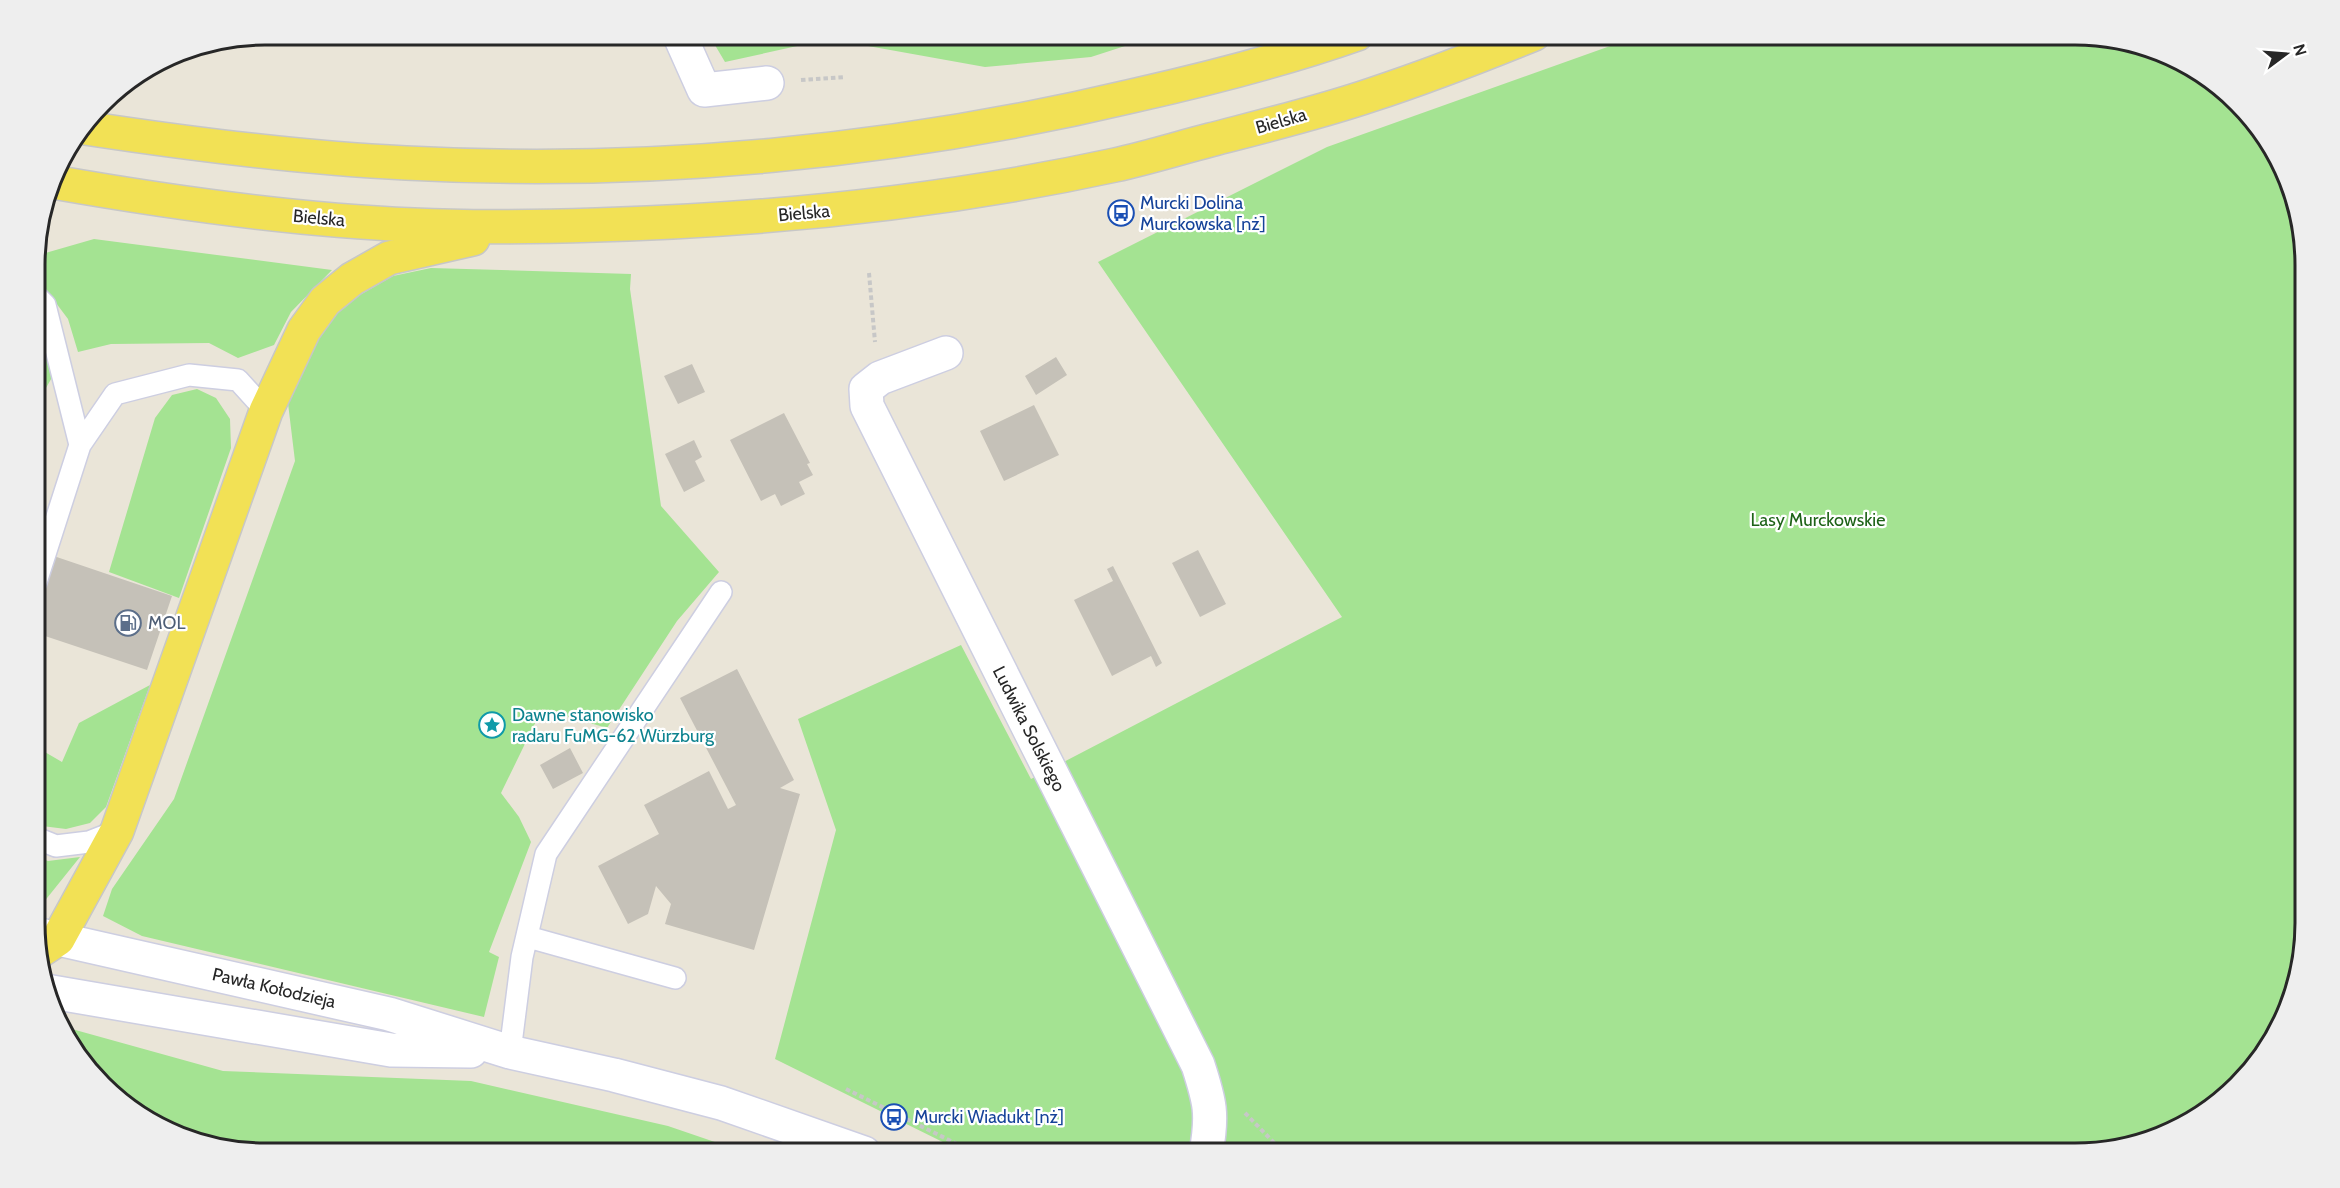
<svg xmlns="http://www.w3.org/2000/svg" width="2340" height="1188" font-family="Cabin,sans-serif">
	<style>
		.green { fill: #a4e392 }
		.building { fill: #c5c1b8 }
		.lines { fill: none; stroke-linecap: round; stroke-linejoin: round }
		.lane-casing { stroke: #cdcee1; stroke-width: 24 }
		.street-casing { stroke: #cdcee1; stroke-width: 36 }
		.secondary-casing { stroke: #cdcee1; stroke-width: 36 }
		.primary-casing { stroke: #c7c7c7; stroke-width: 36 }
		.path { stroke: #c7c7c7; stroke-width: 4; stroke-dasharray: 4.5 3; stroke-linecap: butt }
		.lane { stroke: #fff; stroke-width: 21 }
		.street { stroke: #fff; stroke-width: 33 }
		.secondary { stroke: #fff; stroke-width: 33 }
		.primary { stroke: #f2e155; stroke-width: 33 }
		.labels { text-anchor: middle; stroke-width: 4.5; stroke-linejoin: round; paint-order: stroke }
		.street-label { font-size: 18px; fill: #272727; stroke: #fff }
		.transit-label { font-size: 18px; fill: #164399; stroke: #fff; text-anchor: start }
		.park-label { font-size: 18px; fill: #1e6318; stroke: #fff }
		.service-label { font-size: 18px; fill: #4e5e75; stroke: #fff; text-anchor: start }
		.culture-label { font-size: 18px; fill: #0d838f; stroke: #fff; text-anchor: start }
		.rim { fill: none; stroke: #272727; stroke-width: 3 }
	</style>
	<rect width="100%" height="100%" fill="#eae5d8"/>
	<path class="green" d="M709 35H1159L1091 57 985 67 829 39 725 62Z
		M1641 35H2075L2177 58 2258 125 2288 177 2304 235 2305 924 2282 1025 2248 1075 2203 1115 2149 1141 2090 1153H965L775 1059 836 830 798 719 961 645 1031 779 1342 617 1098 262 1327 147Z
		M94 239 332 270 291 312 274 345 238 358 209 343 111 344 78 352 68 319 35 275V256Z
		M431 268 631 274 630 289 661 506 719 572 677 621 607 728 542 709 501 793 519 817 531 842 489 952 499 957 484 1017 142 936 103 916 112 889 174 799 295 461 287 395 313 337 344 304 393 276Z
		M35 333 54 374 35 407Z
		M197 389 216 398 230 419 231 448 179 598 109 572 155 418 172 395Z
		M150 685 106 807 90 823 66 829 42 826 36 823V751L38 748 62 762 79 723Z
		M36 856 48 861 80 857 39 908 36 907Z
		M61 1026 223 1071 471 1081 668 1126 747 1153H265L163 1130 82 1063Z"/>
	<path class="building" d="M310 34H337L338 38 314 46Z
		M1056 357 1067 375 1036 395 1025 376Z
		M692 364 705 392 678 404 664 376Z
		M1034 405 1059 455 1004 481 980 431Z
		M784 413 810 463 807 464 813 475 799 482 805 494 781 506 775 494 761 501 730 440Z
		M694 440 702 457 695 461 705 481 684 492 665 454Z
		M36 550 172 596 147 670 36 633Z
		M1198 550 1226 604 1200 617 1172 563Z
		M1113 566 1162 663 1156 667 1151 656 1112 676 1074 600 1113 581 1107 569Z
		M737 669 794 780 780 788 800 794 754 950 665 924 671 904 656 886 648 914 628 924 598 866 659 834 644 805 709 771 728 809 736 805 680 698Z
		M570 748 583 773 553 789 540 765Z"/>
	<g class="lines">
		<g class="lane-casing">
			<path id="lane" d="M35 295 45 305 80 445
				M36 582 80 445 115 394 189 375 238 380 266 411
				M36 838 56 846 89 842 117 831
				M528 937 675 978
				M510 1052 522 957 546 854 721 592"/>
		</g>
		<g class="street-casing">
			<path id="street" d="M679 34 704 90 767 83
				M946 353 880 378 866 389 867 406 1198 1065C1210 1102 1213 1114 1206 1153"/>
		</g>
		<g class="secondary-casing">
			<path id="secondary" d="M36 934 389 1014 510 1052 614 1075 721 1103 864 1153
				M46 991 391 1050 471 1051"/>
		</g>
		<g class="primary-casing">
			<path id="primary" d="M85 128C191 144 298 158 406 163 649 176 896 152 1132 96 1208 79 1283 60 1357 34
				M53 182C173 203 293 220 414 225 475 228 535 227 596 225 770 220 944 202 1115 165 1147 158 1179 148 1210 140 1264 126 1318 113 1371 95 1426 77 1480 56 1534 34
				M37 953 58 939 117 831 266 411 304 330 325 301 352 279 389 258 473 239"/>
		</g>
		<path class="path" d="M801 80 845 77
			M869 273 875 342
			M846 1089 975 1153
			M1245 1113 1284 1153"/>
		<use href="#lane" class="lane"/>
		<use href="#street" class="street"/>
		<use href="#secondary" class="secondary"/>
		<use href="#primary" class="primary"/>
	</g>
	<defs>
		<g id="bus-ring" transform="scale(1.35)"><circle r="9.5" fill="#fff" stroke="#1a4fb4" stroke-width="1.5"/><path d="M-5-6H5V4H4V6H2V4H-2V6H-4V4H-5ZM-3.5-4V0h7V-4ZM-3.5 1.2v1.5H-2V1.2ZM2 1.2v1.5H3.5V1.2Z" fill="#1a4fb4"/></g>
		<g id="fuel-ring" transform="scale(1.35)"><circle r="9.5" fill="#fff" stroke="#5c6f8a" stroke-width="1.5"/><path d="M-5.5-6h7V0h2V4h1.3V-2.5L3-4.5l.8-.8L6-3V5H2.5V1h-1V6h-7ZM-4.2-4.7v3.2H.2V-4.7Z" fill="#5c6f8a"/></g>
		<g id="sight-ring" transform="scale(1.35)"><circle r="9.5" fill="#fff" stroke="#0f9aa8" stroke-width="1.5"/><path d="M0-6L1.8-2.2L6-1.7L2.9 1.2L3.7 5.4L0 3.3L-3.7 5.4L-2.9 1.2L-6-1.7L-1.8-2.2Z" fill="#0f9aa8"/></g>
	</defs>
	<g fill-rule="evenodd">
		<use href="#bus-ring" x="1121" y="213"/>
		<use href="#fuel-ring" x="128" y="623"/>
		<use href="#sight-ring" x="492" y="725"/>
		<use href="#bus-ring" x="894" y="1117"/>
	</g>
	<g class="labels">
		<g class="street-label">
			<text transform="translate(1281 121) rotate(-16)" y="6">Bielska</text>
			<text transform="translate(804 213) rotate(-5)" y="6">Bielska</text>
			<text transform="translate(319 218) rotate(5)" y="6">Bielska</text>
			<text transform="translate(1029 729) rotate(63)" y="6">Ludwika Solskiego</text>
			<text transform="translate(274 988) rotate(13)" y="6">Pawła Kołodzieja</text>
		</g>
		<g class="transit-label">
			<text x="1140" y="209">Murcki Dolina<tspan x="1140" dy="21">Murckowska [nż]</tspan></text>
			<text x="914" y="1123">Murcki Wiadukt [nż]</text>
		</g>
		<g class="park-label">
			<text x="1818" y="526">Lasy Murckowskie</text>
		</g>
		<g class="service-label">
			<text x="148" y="629">MOL</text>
		</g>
		<g class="culture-label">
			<text x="512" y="721">Dawne stanowisko<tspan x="512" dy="21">radaru FuMG-62 Würzburg</tspan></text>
		</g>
	</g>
	<path d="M0 0H2340V1188H0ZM265 45H2075A220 220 0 0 1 2295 265V923A220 220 0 0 1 2075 1143H265A220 220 0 0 1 45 923V265A220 220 0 0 1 265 45Z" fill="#eee" fill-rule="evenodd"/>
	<path class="rim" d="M265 45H2075A220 220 0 0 1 2295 265V923A220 220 0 0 1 2075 1143H265A220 220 0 0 1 45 923V265A220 220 0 0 1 265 45Z"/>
	<g transform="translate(2286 54) rotate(74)" stroke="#ffffff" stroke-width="4.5" paint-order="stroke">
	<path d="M0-4.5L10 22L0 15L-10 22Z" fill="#272727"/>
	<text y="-9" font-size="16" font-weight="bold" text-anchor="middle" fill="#272727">N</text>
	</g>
</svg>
